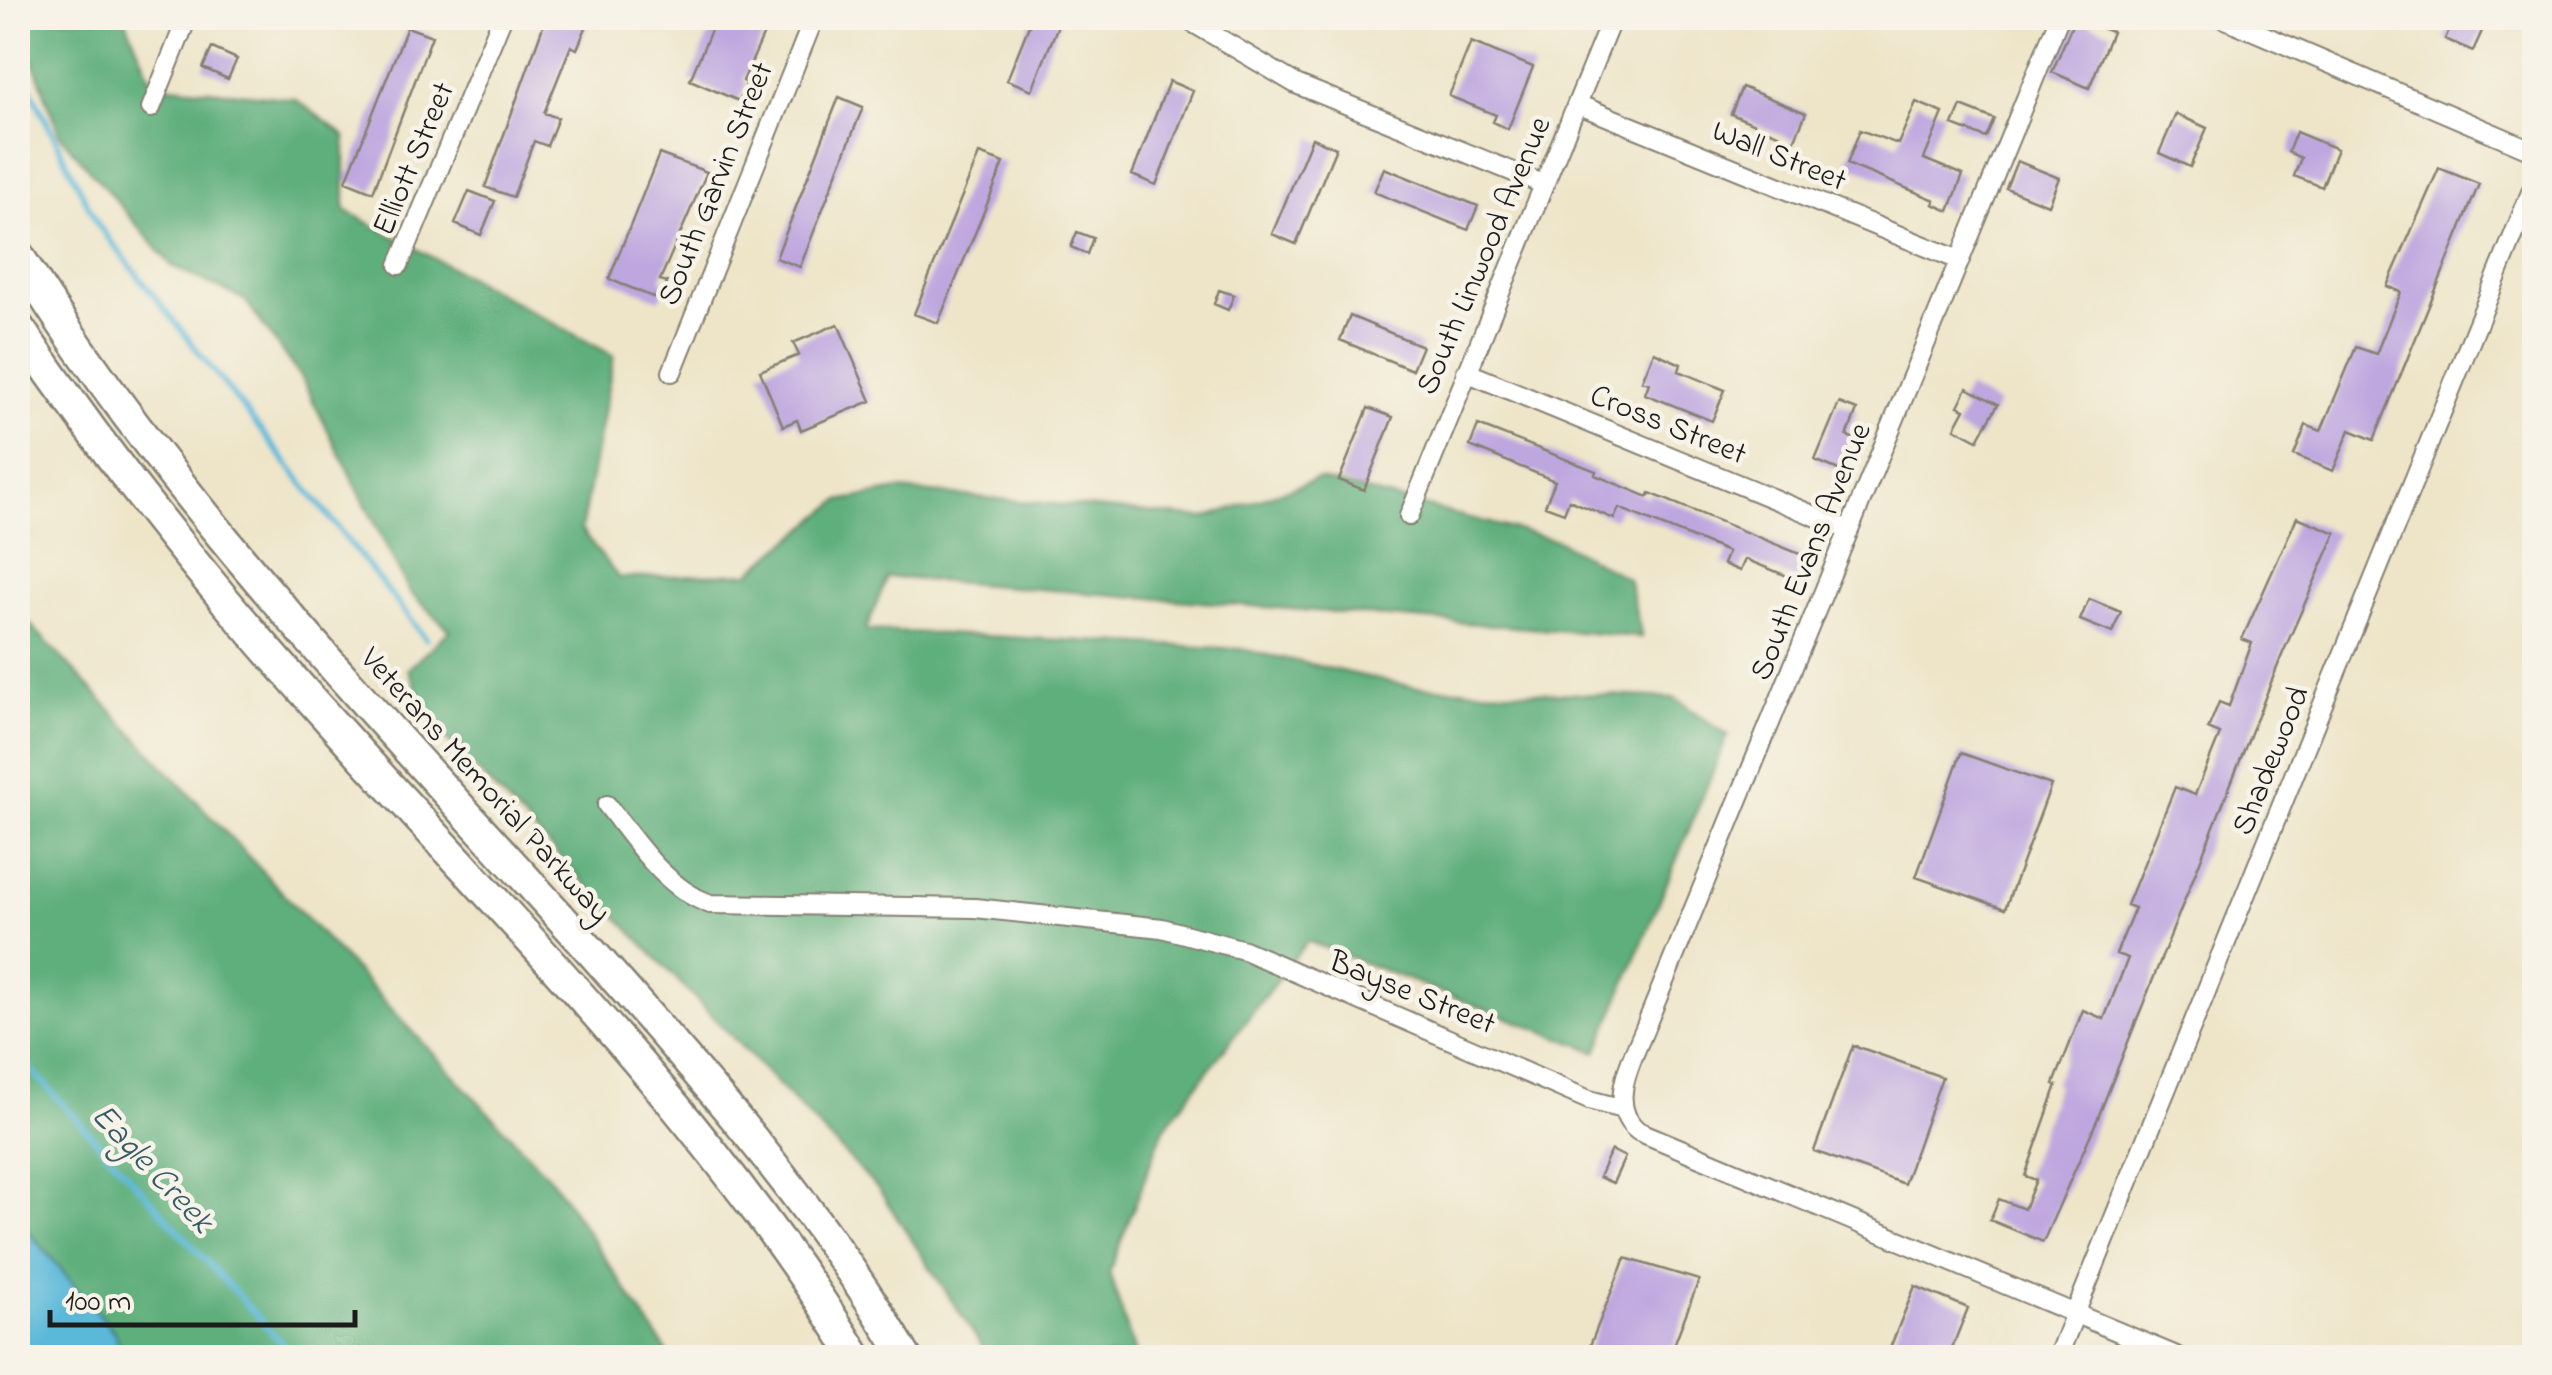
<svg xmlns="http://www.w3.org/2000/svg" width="2552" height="1375" font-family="'Indie Flower',sans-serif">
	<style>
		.forest { fill: #5faf7b; stroke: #3e664c; stroke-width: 2.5 }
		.water { fill: #5ab8d9; stroke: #3b6a7a; stroke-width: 2.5 }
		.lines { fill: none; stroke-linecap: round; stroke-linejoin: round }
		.stream { stroke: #5ab8d9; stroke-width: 6 }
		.building { fill: #bea6df }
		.street-casing { stroke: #858072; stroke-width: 22 }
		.highway-casing { stroke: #858072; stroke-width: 35 }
		.street { stroke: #fff; stroke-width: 18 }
		.highway { stroke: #fff; stroke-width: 30 }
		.labels { text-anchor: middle; stroke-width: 9; stroke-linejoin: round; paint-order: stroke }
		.street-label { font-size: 32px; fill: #1c1c1c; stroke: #f7f3e8 }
		.water-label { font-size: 35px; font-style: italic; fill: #355a68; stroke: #f7f3e8 }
	</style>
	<rect width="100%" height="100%" fill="#f7f3e8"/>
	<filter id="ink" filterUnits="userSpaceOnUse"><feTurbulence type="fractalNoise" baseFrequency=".01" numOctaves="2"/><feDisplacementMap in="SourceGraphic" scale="20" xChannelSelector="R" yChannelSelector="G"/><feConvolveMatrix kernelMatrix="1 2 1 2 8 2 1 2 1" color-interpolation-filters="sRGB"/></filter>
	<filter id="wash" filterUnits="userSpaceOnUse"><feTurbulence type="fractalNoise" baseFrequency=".0048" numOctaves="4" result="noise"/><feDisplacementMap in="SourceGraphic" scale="40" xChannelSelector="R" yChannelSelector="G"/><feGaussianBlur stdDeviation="2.25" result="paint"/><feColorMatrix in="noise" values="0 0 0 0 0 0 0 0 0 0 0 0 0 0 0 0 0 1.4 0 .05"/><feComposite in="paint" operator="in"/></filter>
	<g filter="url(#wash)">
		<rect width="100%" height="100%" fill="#eee5c9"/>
		<path class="forest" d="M18 18H125L153 84 295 99 345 136V210L614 356 581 530 619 578 749 573 839 501 899 490 1205 518 1318 479 1556 540 1628 579 1642 637 887 577 866 630 1241 649 1414 687 1674 698 1728 735 1597 1052 1307 941 1164 1128 1109 1272 1136 1357H989L879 1190 433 725 408 669 450 630 410 593 303 381 245 300 172 266 59 134Z
			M18 611 553 1181 671 1357H125L114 1332 18 1219Z"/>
		<path class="water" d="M18 1219 114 1332 125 1357H18Z"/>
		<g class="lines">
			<path class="stream" d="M18 64 98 225 426 639
				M18 1055 295 1358"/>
		</g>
		<g id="blocks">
			<path class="building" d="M546 18H590L577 49 571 46 544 113 558 118 547 146 534 141 513 197 485 187Z
				M716 18H771L743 81 747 83 739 101 690 80Z
				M1032 18H1061L1032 90 1007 80Z
				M2075 18 2112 32 2089 88 2052 72Z
				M2454 18 2486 22 2473 51 2445 39Z
				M407 27 432 36 373 192 346 181Z
				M1471 42 1533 67 1508 129 1493 122 1496 115 1449 96Z
				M212 48 237 59 228 79 203 68Z
				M1169 81 1193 91 1156 185 1132 175Z
				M1742 87 1806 113 1794 141 1731 114Z
				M839 97 863 107 800 267 776 258Z
				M1916 102 1943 113 1924 159 1963 175 1949 211 1933 204 1935 200 1847 164 1860 130 1898 144Z
				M1961 106 1994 119 1986 138 1953 125Z
				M2176 114 2207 128 2190 167 2159 153Z
				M2296 132 2337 149 2322 187 2294 176 2301 158 2288 152Z
				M1312 138 1336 148 1296 244 1272 234Z
				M659 154 707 172 660 280 667 282 660 300 609 279Z
				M979 154 1004 163 938 323 914 314Z
				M2017 161 2059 178 2048 205 2006 188Z
				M1384 168 1478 206 1468 230 1374 192Z
				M2439 168 2479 184 2374 440 2350 430 2333 471 2294 455 2306 425 2321 431 2356 347 2376 354 2401 292 2387 286Z
				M469 191 495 201 481 235 455 224Z
				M1077 232 1093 238 1087 254 1071 247Z
				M1219 290 1234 295 1228 310 1214 304Z
				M1350 316 1422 346 1412 370 1340 340Z
				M838 324 871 401 801 430 797 420 783 426 760 371 799 355 793 343Z
				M1654 352 1681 364 1679 371 1725 390 1712 421 1645 394 1649 383 1642 381Z
				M1967 388 1998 404 1978 440 1955 428 1965 409 1958 406Z
				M1839 403 1857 410 1847 436 1855 439 1841 471 1815 460Z
				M1368 408 1393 417 1364 490 1339 480Z
				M1478 425 1596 471 1595 475 1648 497 1650 493 1807 557 1797 580 1745 559 1740 571 1723 564 1728 552 1619 508 1614 519 1569 500 1564 513 1545 506 1555 481 1470 446Z
				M2297 517 2336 533 2282 655 2097 1120 2043 1242 1990 1220 1999 1199 2024 1209 2036 1180 2025 1176 2057 1085 2054 1084 2083 1010 2104 1019 2128 958 2116 954 2135 908 2127 905 2175 787 2195 795 2220 734 2208 729 2219 702 2229 706 2252 643 2242 639Z
				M2089 599 2121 612 2112 633 2080 620Z
				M1961 753 2051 785 2005 909 1916 877Z
				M1853 1045 1942 1077 1904 1184 1814 1151Z
				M1611 1150 1625 1157 1613 1183 1599 1177Z
				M1625 1258 1699 1280 1669 1358H1585Z
				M1915 1286 1968 1308 1948 1358H1886Z"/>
		</g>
	</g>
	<g filter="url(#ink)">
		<use href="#blocks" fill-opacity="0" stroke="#858072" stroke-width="2.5"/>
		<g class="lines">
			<g class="street-casing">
				<path id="street" d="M1185 18 1296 84 1543 184
					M2059 18 1647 1023C1635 1055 1604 1104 1638 1131L2181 1358
					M2223 18 2534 151
					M1577 104 1959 260
					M151 108 187 18
					M399 265 502 18
					M672 372 814 18
					M1466 372 1849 530
					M1409 516 1612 18
					M607 805C636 842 665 888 710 904L975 908 1162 928 1244 950 1589 1100 1623 1109
					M2057 1358 2534 185"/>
			</g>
			<g class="highway-casing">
				<path id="highway" d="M18 255C172 504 377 714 572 930 692 1064 815 1202 906 1358
					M18 327C82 420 150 511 223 598 435 851 683 1074 857 1358"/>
			</g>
			<use href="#street" class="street"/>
			<use href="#highway" class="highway"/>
		</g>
	</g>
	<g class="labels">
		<g class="street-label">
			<text transform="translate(1780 154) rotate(22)" y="11">Wall Street</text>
			<text transform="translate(412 158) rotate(-67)" y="11">Elliott Street</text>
			<text transform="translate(714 183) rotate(-68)" y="11">South Garvin Street</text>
			<text transform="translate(1482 255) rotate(-67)" y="11">South Linwood Avenue</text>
			<text transform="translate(1669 423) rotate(22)" y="11">Cross Street</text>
			<text transform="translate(1809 551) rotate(-68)" y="11">South Evans Avenue</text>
			<text transform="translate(2269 760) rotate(-68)" y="11">Shadewood</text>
			<text transform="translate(487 784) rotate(48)" y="11">Veterans Memorial Parkway</text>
			<text transform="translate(1413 991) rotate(22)" y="11">Bayse Street</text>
		</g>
		<g class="water-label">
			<text transform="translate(154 1167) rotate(47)" y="12">Eagle Creek</text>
		</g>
	</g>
	<rect width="2552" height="1375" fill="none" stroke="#f7f3e8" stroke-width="60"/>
	<path d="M50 1310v15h305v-15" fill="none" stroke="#1c1c1c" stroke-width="5"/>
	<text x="65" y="1310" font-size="30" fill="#1c1c1c" stroke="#f7f3e8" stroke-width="8" paint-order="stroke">100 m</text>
</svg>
